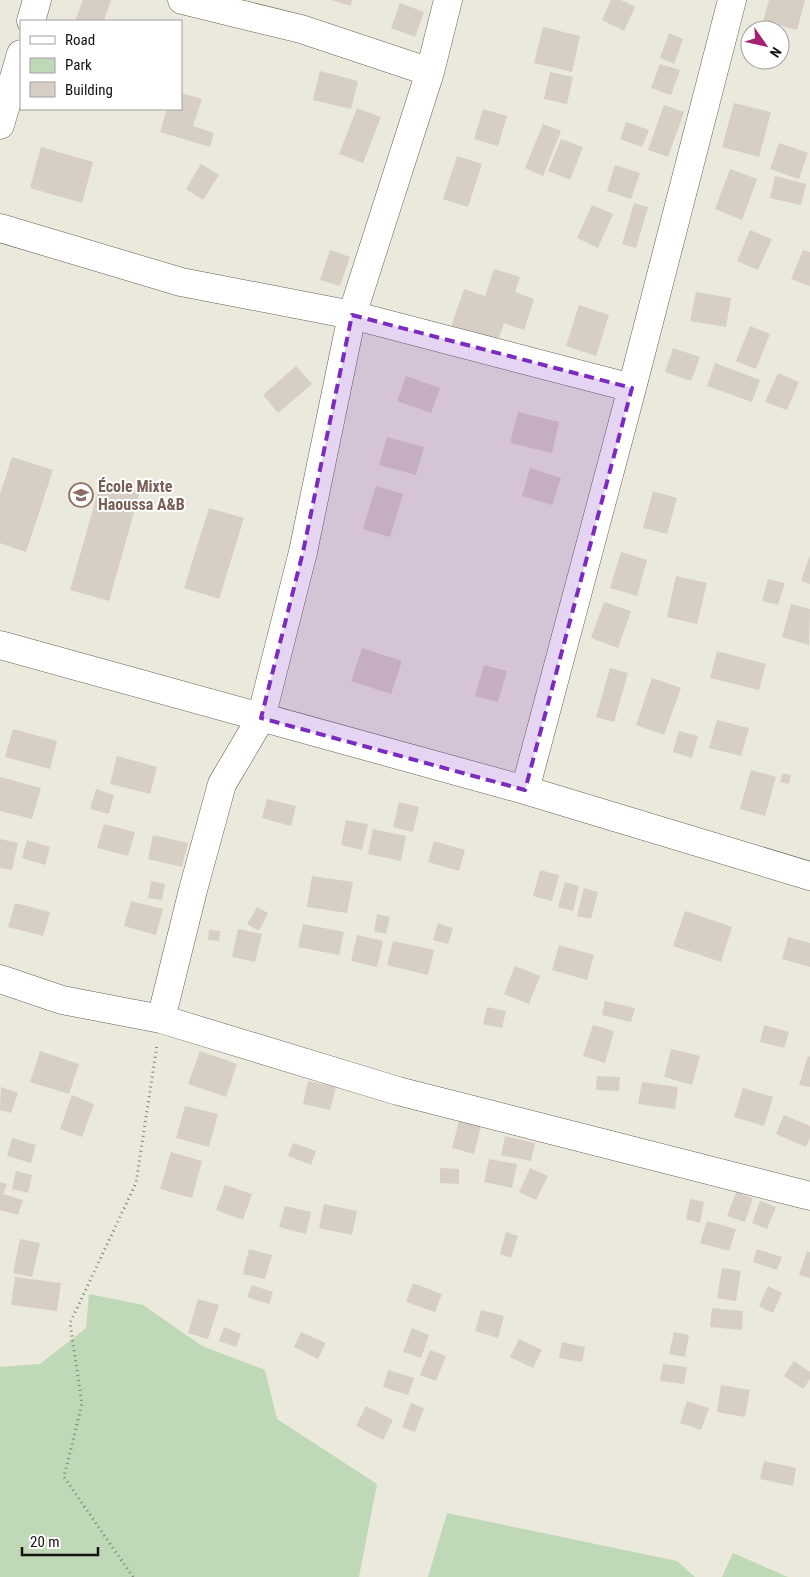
<svg xmlns="http://www.w3.org/2000/svg" width="810" height="1577" font-family="'Roboto Condensed',sans-serif">
	<style>
		.green { fill: #bed8b8 }
		.building { fill: #d7cec4 }
		.lines { fill: none; stroke-linecap: round; stroke-linejoin: round }
		.minor-casing { stroke: #626055; stroke-width: 29 }
		.path { stroke: #817f77; stroke-width: 3; stroke-dasharray: 1 4; stroke-linecap: butt }
		.minor { stroke: #fff; stroke-width: 28 }
		.marked { fill: #7b2cbf; fill-opacity: 0.2; stroke: #7b2cbf; stroke-width: 4; stroke-dasharray: 10 6; stroke-linejoin: round }
		.labels { text-anchor: middle; stroke-width: 4; stroke-linejoin: round; paint-order: stroke }
		.education-label { font-size: 16px; font-weight: bold; fill: #785e54; stroke: #fff; text-anchor: start }
	</style>
	<rect width="100%" height="100%" fill="#ebe9dc"/>
	<path class="green" d="M89 1294 143 1305 202 1346 265 1370 277 1419 377 1484 359 1577H0V1367L40 1364 86 1328Z
		M447 1513 677 1561 695 1577H428Z
		M733 1553 788 1577H722Z"/>
	<path class="building" d="M83 0H111L104 21H75Z
		M331 0H352L351 6Z
		M611 0H621L635 7 624 31 602 20Z
		M769 0H805L797 30 763 21Z
		M400 3 424 12 415 37 391 28Z
		M543 27 580 36 572 72 534 63Z
		M669 33 683 39 674 64 660 58Z
		M660 64 680 70 671 95 651 88Z
		M320 71 358 81 351 109 313 100Z
		M550 72 573 77 567 104 544 99Z
		M181 93 202 99 193 126 214 133 210 147 160 132 167 109H181Z
		M734 103 771 112 759 157 722 147Z
		M664 105 684 112 668 157 648 150Z
		M357 108 381 117 363 163 339 154Z
		M483 109 507 116 498 146 474 139Z
		M626 122 649 130 642 147 620 139Z
		M543 124 561 131 543 176 525 168Z
		M561 139 583 147 570 180 548 171Z
		M779 143 808 153 799 179 770 169Z
		M41 147 93 162 82 203 30 188Z
		M457 156 482 164 468 207 443 199Z
		M201 164 219 175 203 200 186 189Z
		M615 165 640 173 631 199 607 191Z
		M730 169 757 179 742 220 715 209Z
		M775 176 806 184 801 205 770 198Z
		M634 203 648 207 636 248 622 244Z
		M592 205 613 214 598 248 577 238Z
		M750 230 772 239 758 270 737 261Z
		M330 250 350 257 340 286 320 280Z
		M803 250 810 252V286L791 279Z
		M494 269 520 277 515 292 534 299 524 330 504 323 497 343 451 327 464 289 485 296Z
		M696 292 731 298 726 327 690 321Z
		M579 305 609 315 596 356 566 346Z
		M750 326 770 334 756 369 736 361Z
		M673 348 700 357 691 381 665 372Z
		M715 363 760 380 752 402 707 386Z
		M296 366 312 384 278 413 263 395Z
		M778 373 799 382 787 410 765 402Z
		M406 376 440 388 431 413 397 401Z
		M518 412 559 422 552 453 510 443Z
		M387 437 424 447 416 475 379 465Z
		M12 457 53 470 26 552 0 543V494Z
		M530 468 561 478 552 505 522 496Z
		M101 481 140 491 109 601 70 590Z
		M376 486 403 494 390 537 363 529Z
		M653 491 677 498 667 534 643 528Z
		M209 508 244 518 219 599 184 588Z
		M621 552 647 560 637 596 610 588Z
		M810 555V584L801 581Z
		M676 576 707 583 697 624 667 617Z
		M768 579 785 583 778 605 762 601Z
		M604 602 631 611 618 648 591 638Z
		M791 604 810 609 809 645 782 637Z
		M362 648 402 661 391 694 351 681Z
		M717 651 766 664 759 690 710 678Z
		M484 665 507 671 498 702 475 696Z
		M610 668 628 673 614 722 596 717Z
		M652 678 681 688 664 735 636 725Z
		M717 720 749 728 741 756 709 748Z
		M13 729 57 741 50 769 5 757Z
		M679 731 698 736 692 758 673 752Z
		M117 756 157 767 150 794 110 784Z
		M751 770 776 777 765 816 740 809Z
		M783 773 791 775 789 784 780 782Z
		M0 777 41 788 32 819 0 811Z
		M96 789 114 795 109 814 90 809Z
		M267 799 296 806 291 826 262 818Z
		M399 802 419 807 413 832 393 827Z
		M346 820 368 824 362 850 341 845Z
		M104 824 135 832 128 856 97 848Z
		M373 829 406 836 401 861 368 854Z
		M153 835 188 843 182 867 148 859Z
		M0 839 18 843 12 870 0 868Z
		M27 840 50 847 45 865 22 858Z
		M434 841 465 850 459 871 428 862Z
		M540 870 559 875 552 901 533 896Z
		M312 876 353 882 347 913 307 907Z
		M151 881 165 884 162 900 148 898Z
		M565 882 579 886 573 911 558 907Z
		M584 888 598 892 591 919 577 916Z
		M131 901 163 909 156 935 124 926Z
		M15 903 50 912 43 936 8 927Z
		M257 907 268 913 259 931 247 924Z
		M685 911 732 927 721 962 673 946Z
		M377 914 390 917 386 934 374 931Z
		M438 923 453 928 448 944 433 940Z
		M303 924 344 932 339 955 298 947Z
		M238 929 262 934 255 962 232 957Z
		M209 930 220 931 219 941 208 940Z
		M357 935 383 941 377 967 351 961Z
		M788 937 810 943V967L782 959Z
		M393 941 434 950 428 975 387 965Z
		M559 945 594 955 587 980 552 970Z
		M515 966 540 976 529 1004 504 994Z
		M605 1001 635 1008 631 1022 602 1015Z
		M487 1007 506 1011 502 1028 483 1024Z
		M593 1025 614 1031 605 1063 583 1056Z
		M764 1025 789 1032 784 1048 760 1042Z
		M671 1049 700 1056 692 1085 664 1077Z
		M40 1051 79 1064 69 1094 30 1082Z
		M200 1051 237 1064 226 1097 188 1084Z
		M808 1056 810 1057V1087L799 1085Z
		M597 1076 620 1077 619 1091 596 1090Z
		M308 1081 336 1087 330 1110 303 1104Z
		M642 1082 678 1087 675 1109 638 1104Z
		M1 1087 18 1093 11 1113 0 1110Z
		M743 1088 773 1097 764 1126 734 1117Z
		M72 1095 94 1104 82 1137 60 1129Z
		M185 1106 218 1114 209 1147 176 1138Z
		M784 1115 810 1126V1137L806 1147 776 1134Z
		M459 1121 481 1126 474 1154 452 1148Z
		M505 1136 535 1143 531 1161 501 1155Z
		M12 1138 36 1145 31 1163 7 1156Z
		M293 1143 316 1151 311 1165 288 1156Z
		M171 1152 202 1161 192 1198 160 1189Z
		M489 1159 517 1164 512 1188 484 1182Z
		M440 1168 459 1169V1184L440 1183Z
		M530 1168 548 1176 536 1200 519 1192Z
		M16 1171 32 1175 28 1193 12 1189Z
		M0 1182 7 1184 3 1194 23 1200 18 1215 0 1210Z
		M225 1185 252 1194 243 1220 216 1210Z
		M736 1192 753 1198 745 1222 727 1216Z
		M690 1199 704 1202 700 1223 686 1219Z
		M760 1201 776 1207 767 1229 752 1223Z
		M324 1204 357 1211 352 1235 319 1228Z
		M285 1206 311 1212 306 1234 279 1227Z
		M707 1221 736 1229 729 1251 700 1243Z
		M506 1232 518 1236 511 1258 500 1254Z
		M20 1239 40 1243 32 1277 13 1273Z
		M249 1249 272 1255 265 1279 243 1274Z
		M757 1249 782 1257 777 1270 753 1262Z
		M807 1251 810 1252V1278L799 1275Z
		M722 1268 741 1271 736 1301 717 1298Z
		M15 1277 61 1283 57 1311 11 1305Z
		M413 1283 442 1294 435 1312 406 1302Z
		M252 1285 273 1292 269 1304 247 1297Z
		M768 1286 782 1293 773 1313 759 1306Z
		M198 1299 219 1305 208 1339 188 1333Z
		M712 1308 743 1311 742 1330 710 1327Z
		M481 1310 504 1316 498 1338 475 1331Z
		M224 1327 241 1334 236 1347 219 1341Z
		M412 1328 429 1335 421 1358 403 1352Z
		M301 1332 326 1343 318 1359 294 1347Z
		M674 1332 689 1335 685 1357 669 1354Z
		M519 1339 542 1350 533 1368 510 1357Z
		M562 1342 585 1347 582 1362 559 1358Z
		M430 1350 446 1356 436 1381 420 1375Z
		M794 1361 810 1372V1379L803 1389 784 1376Z
		M663 1364 687 1367 684 1384 660 1381Z
		M388 1370 414 1378 408 1395 383 1387Z
		M721 1385 750 1390 745 1417 717 1412Z
		M687 1401 709 1408 701 1430 680 1423Z
		M411 1403 424 1408 415 1432 402 1427Z
		M366 1406 393 1420 383 1440 356 1426Z
		M764 1461 796 1468 793 1486 760 1479Z"/>
	<g class="lines">
		<g class="minor-casing">
			<path id="minor" d="M182 0 301 29 430 72
				M31 21 37 0
				M0 125 21 54
				M0 228 181 282 352 315 632 388
				M0 645 525 790 810 876
				M525 790 632 388 732 0
				M0 979 62 1000 161 1019 193 890 222 784 261 718 303 552 352 315 430 72 448 0
				M161 1019 398 1091 810 1196"/>
		</g>
		<path class="path" d="M133 1577 64 1477 82 1404 70 1323 136 1183 157 1045"/>
		<use href="#minor" class="minor"/>
	</g>
	<path class="marked" d="M352 315 632 388 525 790 261 718 303 552Z"/>
	<defs>
		<g id="school-ring" transform="scale(1.25)"><circle r="9.5" fill="#fff" stroke="#8d6e63" stroke-width="1.5"/><path d="M0-5L7-2L0 1L-7-2ZM-4 1L0 2.5L4 1V4Q0 6-4 4Z" fill="#8d6e63"/></g>
	</defs>
	<g fill-rule="evenodd">
		<use href="#school-ring" x="81" y="495"/>
	</g>
	<g class="labels">
		<g class="education-label">
			<text x="98" y="492">École Mixte<tspan x="98" dy="18">Haoussa A&amp;B</tspan></text>
		</g>
	</g>
	<rect x="20" y="20" width="162" height="90" fill="#ffffff" stroke="#a1a09f"/>
	<rect x="30" y="36" width="25" height="8" fill="#ffffff" stroke="#a1a09f"/>
	<text x="65" y="45" font-size="15" fill="#13120e">Road</text>
	<rect x="30" y="58" width="25" height="15" fill="#bed8b8" stroke="#a1a09f"/>
	<text x="65" y="70" font-size="15" fill="#13120e">Park</text>
	<rect x="30" y="82" width="25" height="15" fill="#d7cec4" stroke="#a1a09f"/>
	<text x="65" y="95" font-size="15" fill="#13120e">Building</text>
	<g transform="translate(765 45) rotate(124)"><circle r="24" fill="#ffffff" stroke="#a1a09f"/>
	<path d="M0-4L9 19L0 12L-9 19Z" fill="#a32170"/>
	<text y="-8" font-size="14" font-weight="bold" text-anchor="middle" fill="#13120e">N</text>
	</g>
	<path d="M22 1547v8h76v-8" fill="none" stroke="#13120e" stroke-width="2.5"/>
	<text x="30" y="1547" font-size="15" fill="#13120e" stroke="#ffffff" stroke-width="4" paint-order="stroke">20 m</text>
</svg>
